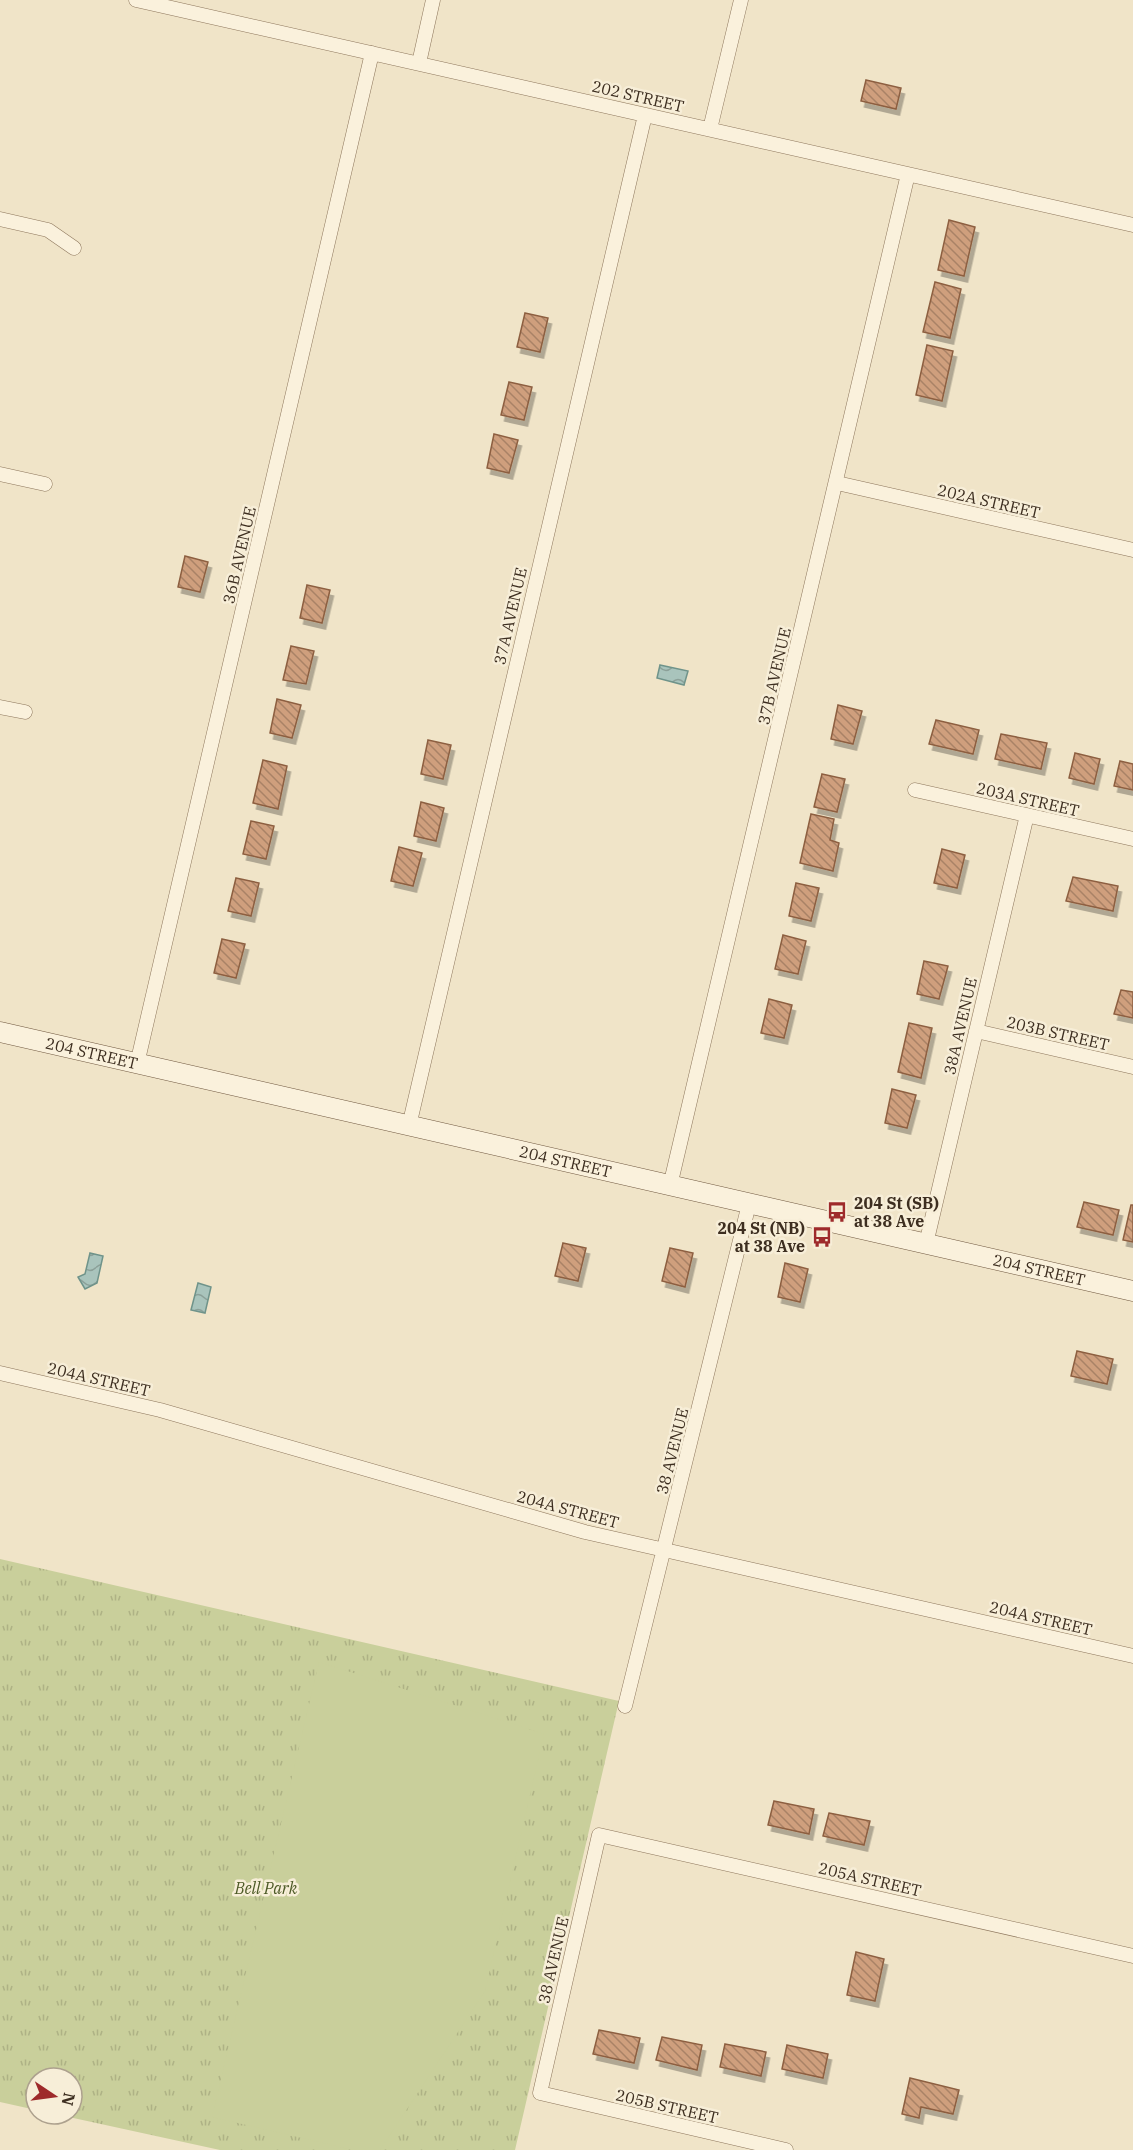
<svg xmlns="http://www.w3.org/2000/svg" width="1133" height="2150" font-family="'IBM Plex Serif',serif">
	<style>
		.park { fill: url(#park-tufts) }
		.garden { fill: #c9cf9b }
		.water { fill: url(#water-waves); stroke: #6f938a; stroke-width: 1.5 }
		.building { fill: url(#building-back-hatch); stroke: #8d5f41; stroke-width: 1.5; filter: url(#shadow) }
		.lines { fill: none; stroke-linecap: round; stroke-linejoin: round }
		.street-casing { stroke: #8d765c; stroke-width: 15 }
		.secondary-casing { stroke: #6f573f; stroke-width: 21 }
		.street { stroke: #faf1dc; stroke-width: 14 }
		.secondary { stroke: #faf1dc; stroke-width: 20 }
		.labels { text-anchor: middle; stroke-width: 5; stroke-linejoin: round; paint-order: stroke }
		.street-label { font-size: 16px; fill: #3d2e20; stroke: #f7eed8 }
		.poi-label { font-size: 16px; font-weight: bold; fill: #3d2e20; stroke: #f7eed8; text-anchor: start }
		.park-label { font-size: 16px; font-style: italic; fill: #4d5a26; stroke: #f7eed8 }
	</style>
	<defs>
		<pattern id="park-tufts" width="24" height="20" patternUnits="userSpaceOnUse" patternTransform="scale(1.5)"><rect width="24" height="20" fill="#c9cf9b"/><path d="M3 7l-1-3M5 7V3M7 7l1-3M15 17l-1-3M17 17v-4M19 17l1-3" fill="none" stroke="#aeb285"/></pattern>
		<pattern id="water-waves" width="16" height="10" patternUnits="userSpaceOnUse" patternTransform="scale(1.5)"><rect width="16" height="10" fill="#a9c4bc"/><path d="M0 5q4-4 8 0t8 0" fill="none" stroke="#8ba098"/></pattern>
		<pattern id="building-back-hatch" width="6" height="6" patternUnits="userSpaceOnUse" patternTransform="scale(1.5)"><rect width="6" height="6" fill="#cf9f7d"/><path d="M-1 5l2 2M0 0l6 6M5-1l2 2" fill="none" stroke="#a98266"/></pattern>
		<filter id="shadow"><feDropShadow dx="3.5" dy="6" stdDeviation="0" flood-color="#0004"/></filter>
	</defs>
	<rect width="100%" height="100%" fill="#f0e4c8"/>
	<path class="park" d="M0 1559 619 1701 515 2150H220L55 2114H72V2078H36V2110L0 2102Z"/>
	<path class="garden" d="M319 1662 544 1734 485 1991 380 2150H353L212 2117Z"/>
	<path class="water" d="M660 665 688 671 684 685 657 678Z
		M90 1253 103 1256 97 1283 85 1289 78 1277 85 1274Z
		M198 1283 211 1287 205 1313 191 1310Z"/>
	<path class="building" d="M866 80 901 88 896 109 861 101Z
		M949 220 975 227 964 276 938 270Z
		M935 282 961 289 950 338 923 332Z
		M525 313 548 318 540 352 517 347Z
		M927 345 953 351 942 401 916 395Z
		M509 382 532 387 524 420 501 415Z
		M494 434 518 440 509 473 487 468Z
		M185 556 208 562 200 592 178 587Z
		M307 585 330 590 322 623 300 618Z
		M291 646 314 651 306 684 283 680Z
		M277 699 301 705 292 738 270 733Z
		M838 705 862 711 853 744 831 739Z
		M936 720 979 730 973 754 929 744Z
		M1001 734 1047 743 1041 769 995 759Z
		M428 740 451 745 443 779 421 774Z
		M1075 753 1100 759 1094 784 1069 778Z
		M263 760 287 766 278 809 253 803Z
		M1120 761 1133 764V790L1114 786Z
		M822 774 845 779 837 812 814 807Z
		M421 802 444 808 436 841 414 836Z
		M811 814 834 819 830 840 839 843 833 871 800 863Z
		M251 821 274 826 266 859 243 854Z
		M399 847 422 853 413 886 391 881Z
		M942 849 965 855 957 888 934 883Z
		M1073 877 1118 886 1113 911 1066 901Z
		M236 878 259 883 251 916 228 911Z
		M796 883 819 888 811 921 789 916Z
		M783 935 806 941 798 974 775 969Z
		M222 939 245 944 236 978 214 973Z
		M924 961 948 966 939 999 917 994Z
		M1121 990 1133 992V1018L1114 1014Z
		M769 999 792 1005 784 1038 761 1033Z
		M909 1023 932 1028 921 1078 898 1072Z
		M892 1089 916 1095 907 1128 885 1123Z
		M1084 1202 1119 1210 1113 1235 1077 1227Z
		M1131 1205H1133V1242L1123 1240Z
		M563 1243 586 1248 578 1281 555 1276Z
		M670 1248 693 1253 685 1287 662 1281Z
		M785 1263 808 1269 800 1302 778 1297Z
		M1077 1351 1113 1359 1107 1384 1071 1376Z
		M774 1801 814 1809 809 1834 768 1825Z
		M829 1813 870 1821 864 1845 823 1836Z
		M856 1952 884 1959 875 2001 847 1995Z
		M599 2030 640 2038 634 2063 593 2054Z
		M662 2037 702 2045 697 2070 656 2060Z
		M725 2044 766 2052 761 2076 720 2067Z
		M787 2045 828 2054 823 2078 782 2069Z
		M910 2078 959 2090 953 2114 921 2107 919 2118 902 2114Z"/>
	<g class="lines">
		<g class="street-casing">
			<path id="street" d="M136 0 1133 225
				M419 63 433 0
				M710 129 741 0
				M0 219 48 230 74 248
				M0 474 45 484
				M837 483 1133 550
				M0 707 25 712
				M915 790 1133 839
				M976 1031 1133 1067
				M137 1064 372 53
				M409 1126 645 115
				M670 1186 908 174
				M926 1244 1027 815
				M0 1373 160 1410 585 1532 1133 1656
				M625 1706 749 1204
				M786 2150 540 2093 599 1835 1133 1956"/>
		</g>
		<g class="secondary-casing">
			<g id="secondary">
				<path id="s1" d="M0 1032 1133 1291"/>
			</g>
		</g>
		<use href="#street" class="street"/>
		<use href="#secondary" class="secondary"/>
	</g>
	<defs>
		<g id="bus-bare" transform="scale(1.62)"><path d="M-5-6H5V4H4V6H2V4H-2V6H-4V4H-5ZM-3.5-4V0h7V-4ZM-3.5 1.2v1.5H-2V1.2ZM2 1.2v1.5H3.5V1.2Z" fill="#9e2a2b" stroke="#f7eed8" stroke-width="2.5" paint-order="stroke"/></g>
	</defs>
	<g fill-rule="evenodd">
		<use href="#bus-bare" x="837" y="1212"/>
		<use href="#bus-bare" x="822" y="1237"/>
	</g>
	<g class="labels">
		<g class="street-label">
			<text transform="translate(638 96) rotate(13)" y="6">202 STREET</text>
			<text transform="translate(989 501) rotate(13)" y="6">202A STREET</text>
			<text transform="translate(239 555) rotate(-77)" y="6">36B AVENUE</text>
			<text transform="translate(510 616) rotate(-77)" y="6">37A AVENUE</text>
			<text transform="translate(774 676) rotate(-77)" y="6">37B AVENUE</text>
			<text transform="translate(1028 799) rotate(13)" y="6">203A STREET</text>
			<text transform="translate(960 1026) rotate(-77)" y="6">38A AVENUE</text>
			<text transform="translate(1058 1033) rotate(13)" y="6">203B STREET</text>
			<text dy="6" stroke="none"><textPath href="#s1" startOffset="94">204 STREET</textPath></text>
			<text dy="6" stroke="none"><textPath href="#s1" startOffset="580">204 STREET</textPath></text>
			<text dy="6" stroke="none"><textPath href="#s1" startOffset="1066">204 STREET</textPath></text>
			<text transform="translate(99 1379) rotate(13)" y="6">204A STREET</text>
			<text transform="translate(672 1451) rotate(-76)" y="6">38 AVENUE</text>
			<text transform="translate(568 1509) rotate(15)" y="6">204A STREET</text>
			<text transform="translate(1041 1618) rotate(13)" y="6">204A STREET</text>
			<text transform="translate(870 1879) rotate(13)" y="6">205A STREET</text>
			<text transform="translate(553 1960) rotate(-77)" y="6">38 AVENUE</text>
			<text transform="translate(667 2106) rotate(13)" y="6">205B STREET</text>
		</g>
		<g class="poi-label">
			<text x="854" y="1209">204 St (SB)<tspan x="854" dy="18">at 38 Ave</tspan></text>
			<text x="805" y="1234" text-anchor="end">204 St (NB)<tspan x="805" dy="18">at 38 Ave</tspan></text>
		</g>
		<g class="park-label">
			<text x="266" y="1894">Bell Park</text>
		</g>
	</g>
	<g transform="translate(54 2096) rotate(103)"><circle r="28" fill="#f7eed8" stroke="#ada18e" stroke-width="1.5"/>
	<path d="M0-4.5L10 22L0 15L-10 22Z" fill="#9e2a2b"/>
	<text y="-9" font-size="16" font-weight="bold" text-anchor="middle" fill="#3d2e20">N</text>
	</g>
</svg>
